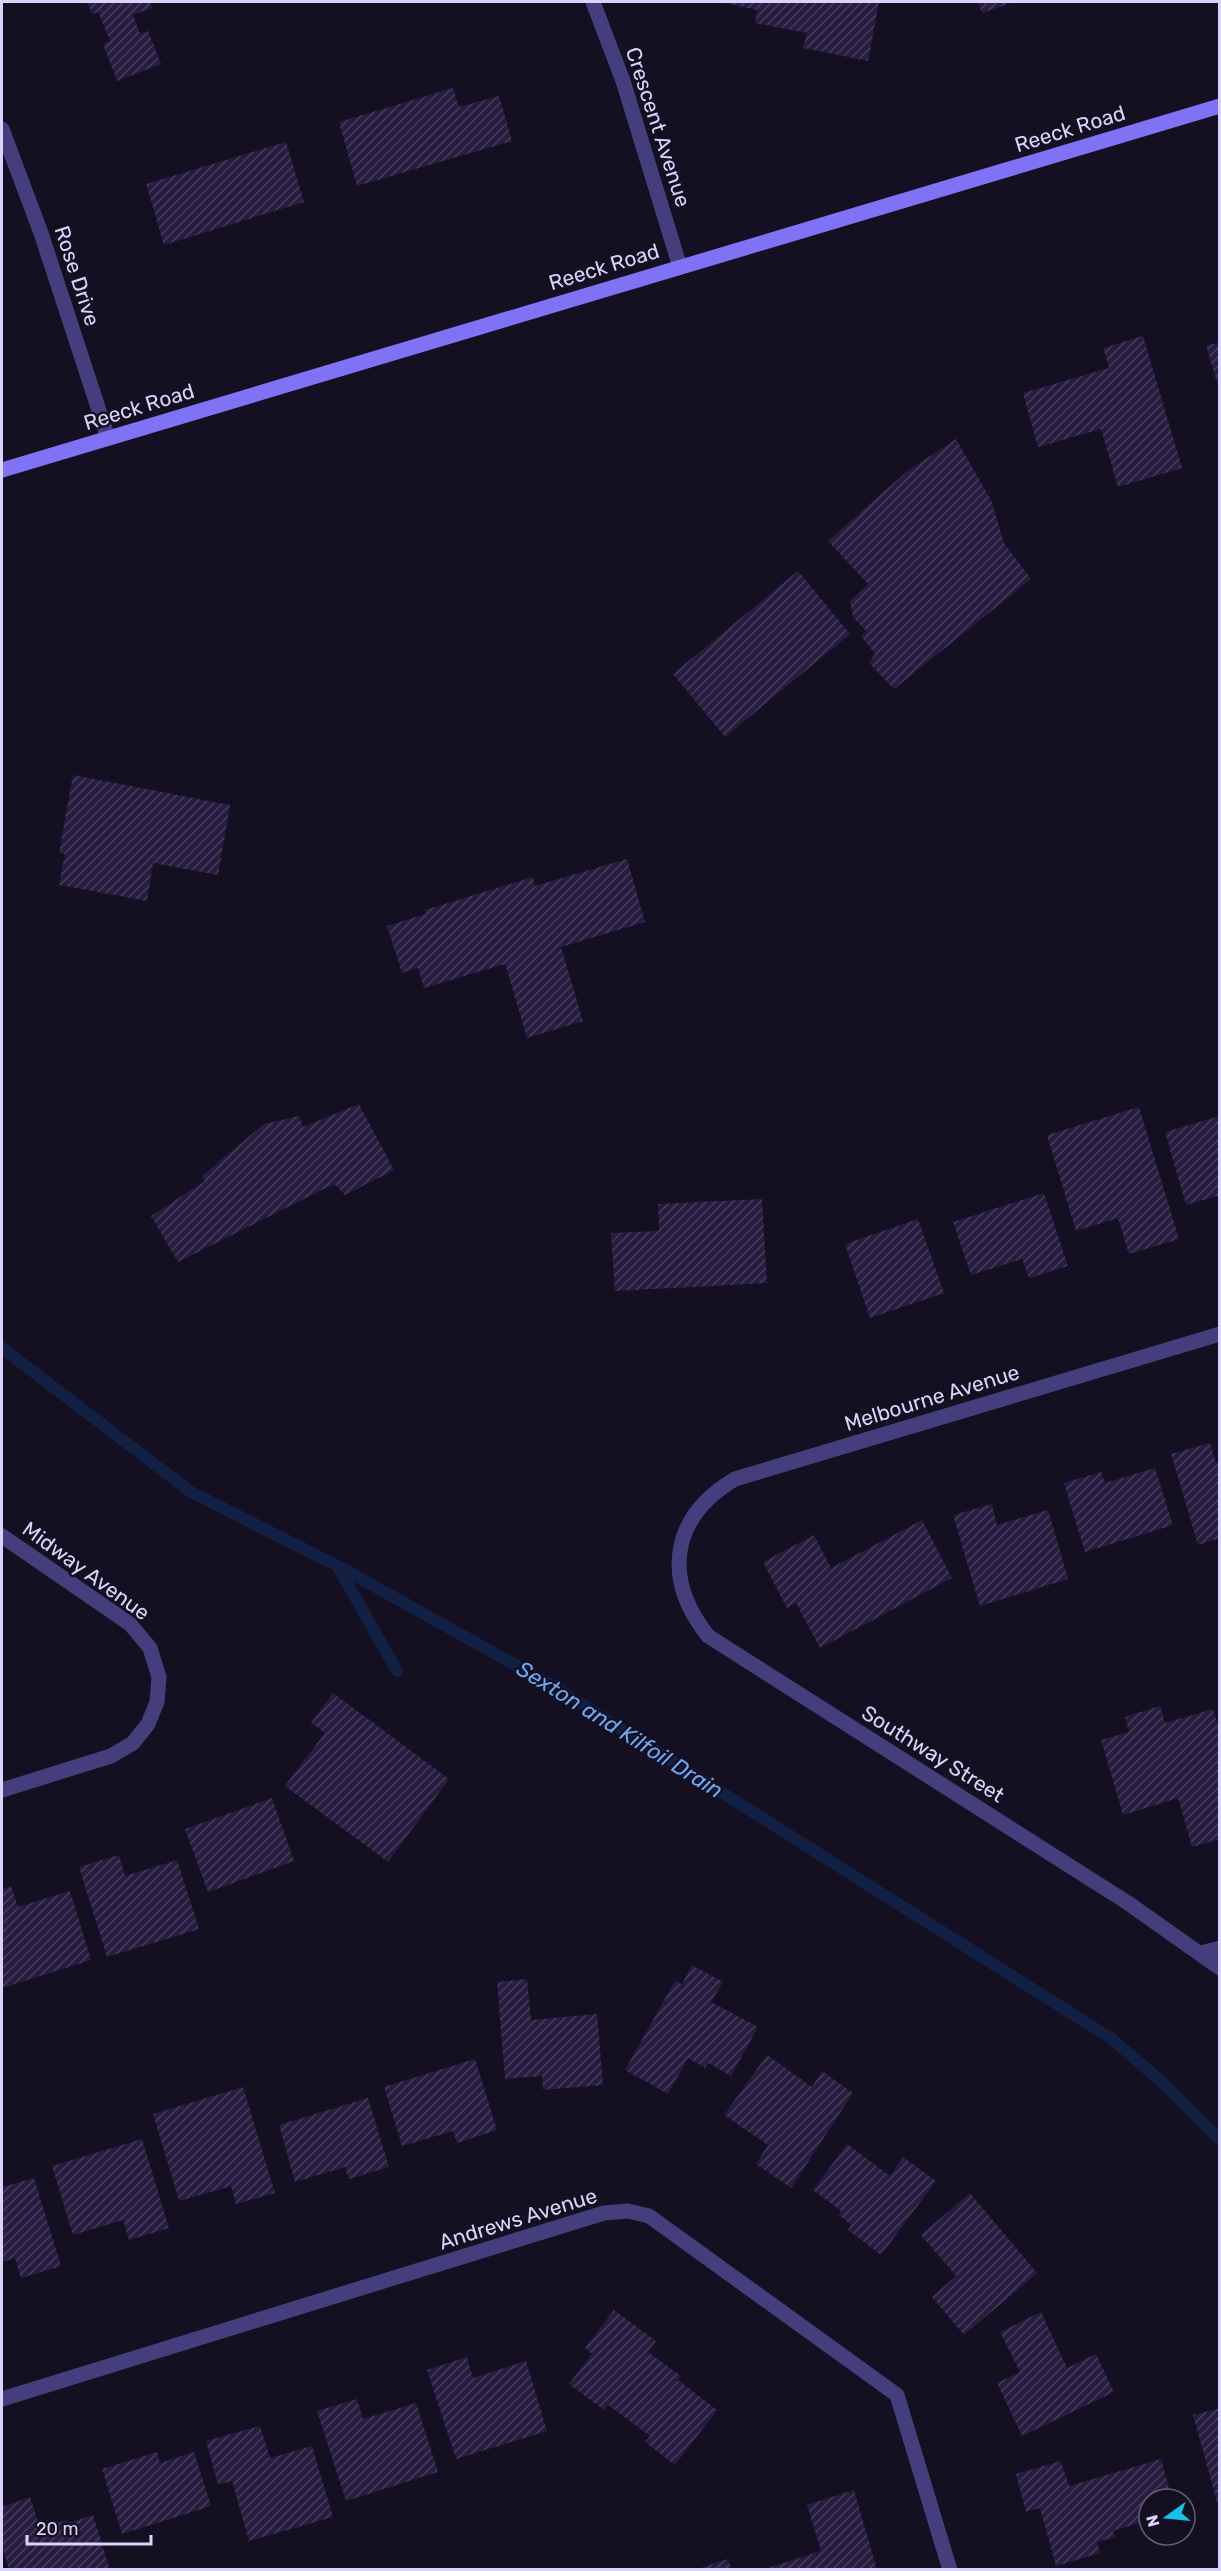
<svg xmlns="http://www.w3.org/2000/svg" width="1221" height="2571" font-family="Rubik,sans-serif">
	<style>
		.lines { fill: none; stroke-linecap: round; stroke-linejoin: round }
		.stream { stroke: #122143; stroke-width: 12 }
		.building { fill: url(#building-hatch) }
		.street { stroke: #453e7d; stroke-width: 15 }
		.secondary { stroke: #7f72f4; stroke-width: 15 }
		.labels { text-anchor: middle; stroke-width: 5; stroke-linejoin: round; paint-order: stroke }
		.street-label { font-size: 21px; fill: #dbd3fc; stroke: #140f21 }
		.water-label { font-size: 22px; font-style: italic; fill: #6aaaf3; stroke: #140f21 }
	</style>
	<defs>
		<pattern id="building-hatch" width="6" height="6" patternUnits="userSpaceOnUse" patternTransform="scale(1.5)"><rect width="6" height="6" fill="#271d41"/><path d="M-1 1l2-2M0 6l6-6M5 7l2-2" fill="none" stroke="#463d5d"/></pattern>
	</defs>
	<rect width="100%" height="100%" fill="#140f21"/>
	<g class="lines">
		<path class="stream" d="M2 1348 191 1492 338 1566 555 1687 1112 2039 1163 2083 1220 2140
			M338 1567 397 1671"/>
	</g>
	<path class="building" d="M87 2H150L152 8 133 15 140 34 148 31 161 64 117 81 103 44 110 41 98 12 92 14Z
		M720 2H879L868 61 803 48 807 33 755 23 757 10Z
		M978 2H1014L982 13Z
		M453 88 459 107 499 96 512 141 357 186 339 122Z
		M286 142 304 202 164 245 146 184Z
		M1143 336 1182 468 1118 487 1101 429 1038 447 1023 393 1109 368 1103 348Z
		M1220 342V389H1219L1206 346Z
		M956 439 992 502 1004 543 1031 579 894 689 869 663 875 654 861 636 866 631 853 617 850 601 868 584 828 541 906 472Z
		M798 571 850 634 725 737 673 674Z
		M73 775 230 805 218 875 153 863 147 901 59 885 65 854 59 853Z
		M627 859 645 922 561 947 583 1021 527 1038 505 964 424 988 418 968 402 973 387 926 426 914 425 910 533 877 535 886Z
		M359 1104 394 1170 345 1195 334 1184 178 1262 151 1216 205 1181 202 1176 264 1124 299 1116 303 1127Z
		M1139 1107 1179 1239 1129 1254 1118 1218 1076 1231 1047 1135Z
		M1220 1116V1195L1186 1205 1165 1132Z
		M1044 1193 1068 1266 1029 1278 1022 1259 971 1275 953 1222Z
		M762 1199 767 1283 615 1291 611 1233 659 1231 658 1204Z
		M918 1219 944 1293 870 1318 845 1244Z
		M1210 1443 1216 1463 1220 1462V1538L1198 1545 1171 1454Z
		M1155 1468 1173 1525 1085 1552 1064 1483 1101 1472 1105 1483Z
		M992 1504 997 1525 1048 1510 1068 1579 980 1606 953 1515Z
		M922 1520 952 1578 820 1648 796 1603 787 1608 763 1562 814 1535 831 1568Z
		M333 1693 449 1779 388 1862 285 1786 325 1733 311 1723Z
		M1160 1706 1165 1723 1213 1709 1220 1732V1839L1192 1847 1178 1798 1123 1815 1101 1740 1129 1732 1125 1717Z
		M272 1798 294 1861 208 1892 185 1829Z
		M119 1855 125 1876 177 1860 199 1929 107 1957 79 1867Z
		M11 1886 18 1907 70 1891 91 1960 2 1988V1889Z
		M692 1965 723 1982 711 2002 758 2027 731 2076 708 2063 705 2068 688 2058 668 2094 625 2070 675 1981 682 1984Z
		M527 1979 531 2020 597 2014 603 2085 543 2090 542 2076 505 2079 497 1982Z
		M767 2055 812 2087 822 2071 853 2093 791 2188 756 2164 768 2145 724 2115Z
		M475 2059 497 2130 457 2143 453 2131 402 2146 384 2087Z
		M243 2087 275 2193 236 2204 231 2186 179 2201 153 2114Z
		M368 2098 389 2167 349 2179 345 2167 295 2182 279 2125Z
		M142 2139 169 2228 129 2240 123 2220 73 2235 52 2166Z
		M847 2144 890 2176 903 2157 936 2181 881 2255 848 2230 851 2225 839 2215 841 2211 813 2190Z
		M34 2178 61 2266 21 2278 15 2258 2 2262V2187Z
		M970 2193 1037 2273 964 2335 932 2297 956 2276 921 2235Z
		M614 2310 656 2341 648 2352 681 2376 678 2380 717 2410 675 2465 645 2442 650 2436 608 2405 604 2410 569 2384 592 2354 585 2348Z
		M1041 2312 1067 2368 1096 2354 1114 2392 1022 2436 997 2383 1020 2372 1000 2332Z
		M467 2357 473 2378 526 2361 547 2431 456 2459 427 2370Z
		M357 2399 363 2419 416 2403 438 2472 346 2501 317 2411Z
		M1220 2408V2509H1219L1193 2415Z
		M260 2426 270 2458 312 2446 333 2517 249 2541 232 2481 218 2485 206 2441Z
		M157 2452 160 2463 194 2452 211 2506 122 2534 102 2469Z
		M1161 2459 1172 2499H1149V2520L1113 2531 1115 2537 1097 2542 1100 2553 1056 2566 1040 2508 1026 2512 1016 2474 1061 2461 1069 2486Z
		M854 2490 877 2570H762L821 2551 807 2505Z
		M30 2497 40 2528 67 2520 68 2523 93 2515 110 2570H9L2 2545V2507Z
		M728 2559 731 2570H697V2569Z"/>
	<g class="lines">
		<path class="street" d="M593 2 623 81 680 267
			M2 129 41 233 108 438
			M1220 1334 735 1479C671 1517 662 1578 708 1636L1128 1903 1220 1968
			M2 1536 130 1624 150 1648 159 1677 157 1702 148 1724 133 1743 111 1756 2 1790
			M1201 1953 1220 1948
			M2 2399 604 2213 628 2211 649 2216 897 2395 950 2570"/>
		<path class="secondary" d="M2 470 1220 106"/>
	</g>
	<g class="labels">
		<g class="street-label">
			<text transform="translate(658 127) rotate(72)" y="7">Crescent Avenue</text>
			<text transform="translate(1070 129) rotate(-17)" y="7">Reeck Road</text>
			<text transform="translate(604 267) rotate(-17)" y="7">Reeck Road</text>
			<text transform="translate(77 276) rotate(72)" y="7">Rose Drive</text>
			<text transform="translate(139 407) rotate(-17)" y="7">Reeck Road</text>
			<text transform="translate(932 1398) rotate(-17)" y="7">Melbourne Avenue</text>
			<text transform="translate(86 1571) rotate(36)" y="7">Midway Avenue</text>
			<text transform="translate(933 1754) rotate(32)" y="7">Southway Street</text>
			<text transform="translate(518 2219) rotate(-17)" y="7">Andrews Avenue</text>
		</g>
		<g class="water-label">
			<text transform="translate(620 1729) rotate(32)" y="8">Sexton and Kilfoil Drain</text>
		</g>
	</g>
	<rect width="1221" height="2571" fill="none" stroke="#dbd3fc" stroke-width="6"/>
	<g transform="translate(1167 2517) rotate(255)"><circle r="28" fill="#140f21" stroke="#645d79" stroke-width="1.5"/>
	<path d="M0-4.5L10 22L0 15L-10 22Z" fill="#13c4e8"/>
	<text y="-9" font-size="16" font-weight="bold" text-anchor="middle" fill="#dbd3fc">N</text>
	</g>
	<path d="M27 2535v9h124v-9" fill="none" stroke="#dbd3fc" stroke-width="3"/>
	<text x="36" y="2535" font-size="18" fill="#dbd3fc" stroke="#140f21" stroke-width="4.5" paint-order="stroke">20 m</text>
</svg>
